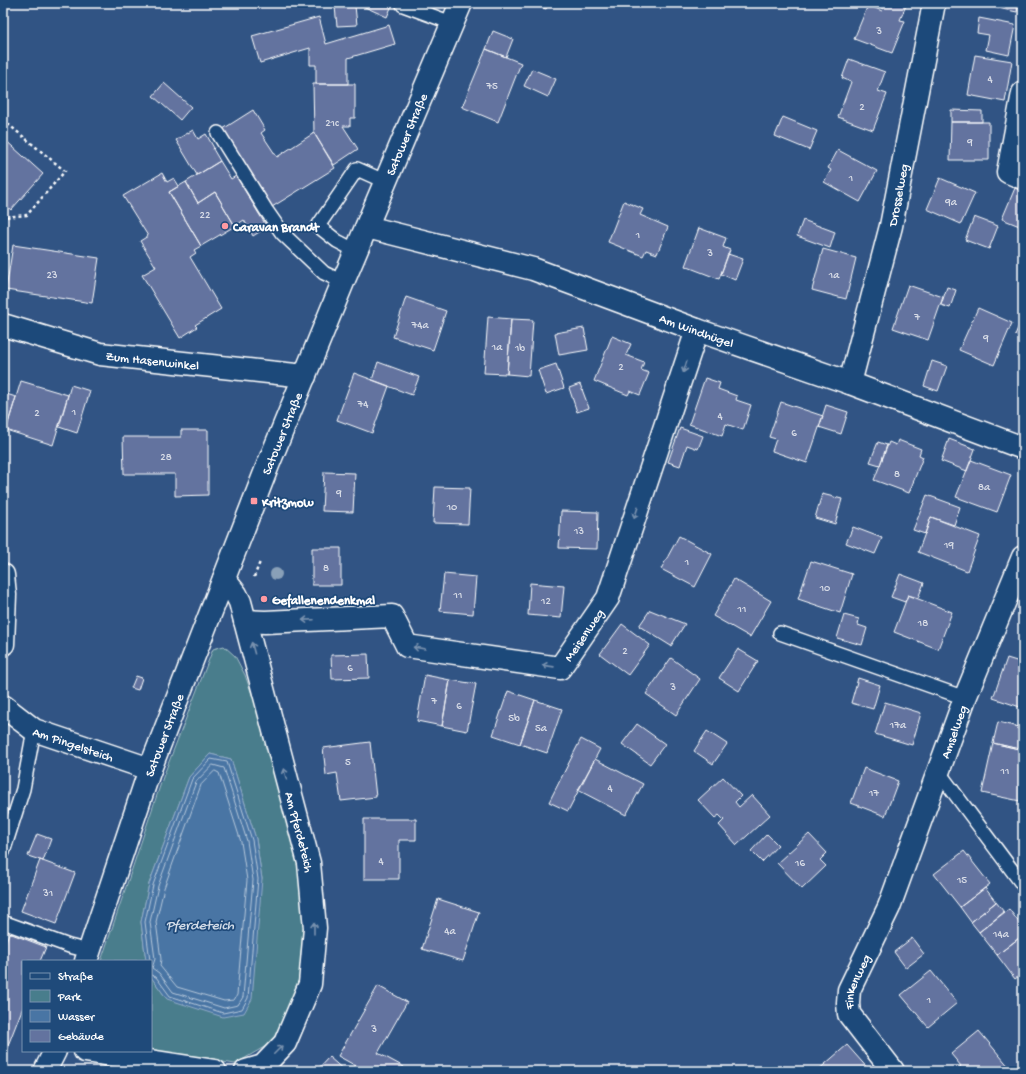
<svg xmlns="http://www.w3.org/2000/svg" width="1026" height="1074" font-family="'Gochi Hand',sans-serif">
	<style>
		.green { fill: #487d8c; stroke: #a4bec6 }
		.water { fill: #4975a4; stroke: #92acc8 }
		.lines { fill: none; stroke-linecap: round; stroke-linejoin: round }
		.shore { stroke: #b6c8db; stroke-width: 1 }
		.building { fill: #63739f; stroke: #fff }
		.lane-casing { stroke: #fff; stroke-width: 16 }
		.street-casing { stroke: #fff; stroke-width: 25 }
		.secondary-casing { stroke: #fff; stroke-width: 25 }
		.path { stroke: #fff; stroke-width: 2.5; stroke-dasharray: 3 3; stroke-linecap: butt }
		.lane { stroke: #1f4a7a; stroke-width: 13 }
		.street { stroke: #1f4a7a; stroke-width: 22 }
		.secondary { stroke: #1f4a7a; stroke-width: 22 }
		.tree { fill: #89a0b8 }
		.oneway { stroke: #7992af }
		.poi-dot { fill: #ff9aa2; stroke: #1f4a7a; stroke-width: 1.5 }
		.labels { text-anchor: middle; stroke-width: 3.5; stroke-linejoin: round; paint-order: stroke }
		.number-label { font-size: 11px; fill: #d8dce7 }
		.street-label { font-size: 13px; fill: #fff; stroke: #1f4a7a }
		.poi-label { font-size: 13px; font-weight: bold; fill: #fff; stroke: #1f4a7a; text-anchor: start }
		.water-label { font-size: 14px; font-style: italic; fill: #d2dce8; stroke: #1f4a7a }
	</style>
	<rect width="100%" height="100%" fill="#315484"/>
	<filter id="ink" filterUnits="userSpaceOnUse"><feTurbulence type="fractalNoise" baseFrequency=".025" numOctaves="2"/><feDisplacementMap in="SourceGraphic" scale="8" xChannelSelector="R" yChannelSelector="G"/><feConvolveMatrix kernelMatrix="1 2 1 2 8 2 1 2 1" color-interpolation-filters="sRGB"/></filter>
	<g filter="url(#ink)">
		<path class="green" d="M224 646 235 656 245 675 269 742 300 860 306 930 296 996 271 1043 235 1064 151 1050V977L167 999 262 879 256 839 231 759 210 754 189 777 149 884 141 922 146 961H101L163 777 213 649Z"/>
		<path class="water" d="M210 754 231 759 256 839 262 879 252 999 244 1013 223 1017 167 999 151 977V961H146L141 922 149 884 189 777Z"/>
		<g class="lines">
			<path class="shore" d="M213 765 224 768 247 841 253 880 243 997 238 1005 224 1008 173 992 159 973 152 968 155 959 150 922 158 886 196 782Z
				M215 771 219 773 241 842 247 880 237 995 234 1000 224 1001 177 987 160 966 161 959 156 922 164 888 201 785Z
				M150 961 145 922 153 885 192 779 211 759 227 762 252 840 258 879 248 998 242 1009 223 1013 170 996 156 977 151 975"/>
		</g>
		<path class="building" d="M356 3H393L387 17Z
			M530 3H549L546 9Z
			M885 3H907L900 20 905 21 892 53 854 39 868 5 882 11Z
			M978 3H1019L1017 12 978 4Z
			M355 6 357 25 337 26 335 7Z
			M319 17 326 44 389 25 395 44 348 58V84H316V65H310V48L260 63 252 36Z
			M979 18 1015 25 1009 55 986 50 989 35 977 33Z
			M493 31 513 39 506 57 486 49Z
			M486 49 521 63 498 122 462 107Z
			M975 55 1012 61 1005 102 968 95Z
			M849 59 885 72 878 91 887 94 873 130 838 117 851 82 842 78Z
			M532 69 556 79 548 97 524 86Z
			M164 83 191 107 180 120 153 96Z
			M313 84H355V118H350V126H343L358 149 334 165 314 133Z
			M253 110 265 130 261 133 277 157 314 133 335 168 272 207 223 129Z
			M951 110 982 111V122H951Z
			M783 117 817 131 809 150 775 136Z
			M951 122H989V160H950Z
			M193 130 198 139 206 134 214 148 213 149 220 161 197 175 176 140Z
			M3 138 43 174 11 210 3 203Z
			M838 150 877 171 860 202 824 182 831 170 828 168Z
			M220 161 231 179 236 176 267 227 253 236 244 220 235 226 215 192 198 203 186 182Z
			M162 173 167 182 174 178 179 186 169 192 201 246 194 250 196 253 190 257 221 309 195 325 197 327 180 338 142 275 156 267 140 241 148 236 123 196Z
			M940 178 975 193 961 224 927 209Z
			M186 182 198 203 215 192 235 226 201 246 169 192Z
			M1015 188 1023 192 1022 227 1002 219Z
			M624 201 643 209 640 215 668 227 657 254 646 250 643 256 608 242Z
			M974 217 998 226 989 249 965 240Z
			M803 220 835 232 830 248 797 236Z
			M699 228 726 238 723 247 730 250 719 279 685 266Z
			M13 245 99 258 92 303 6 290Z
			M823 249 856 258 846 299 812 290Z
			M728 254 743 259 735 280 721 274Z
			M908 285 943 297 928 340 893 328Z
			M947 287 956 290 950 308 941 305Z
			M406 297 446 311 433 350 393 337Z
			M978 308 1012 323 994 365 959 350Z
			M1023 316V338L1015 335Z
			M488 317 511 319 507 374 484 373Z
			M511 319 533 320 529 376 507 374Z
			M584 328 588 350 559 355 555 333Z
			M612 336 631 344 626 355 644 362 641 370 649 373 640 395 630 391 628 395 594 381Z
			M932 361 947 366 938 391 924 386Z
			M378 362 419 377 412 395 372 380Z
			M556 364 564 388 546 394 538 370Z
			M354 373 389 386 372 433 337 420Z
			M705 378 720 383 718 389 737 396 736 400 751 405 743 430 726 424 722 436 689 424Z
			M21 381 68 395 53 445 6 430Z
			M580 384 589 408 577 412 569 388Z
			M71 385 90 391 77 433 59 427Z
			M3 393 16 397 3 439Z
			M781 402 823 416 807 463 772 451 776 439 769 437Z
			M826 405 848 412 841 434 819 427Z
			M680 428 703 436 698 449 687 445 680 466 668 462Z
			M181 430H208V495L175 496V474H124L123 437H181Z
			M949 439 975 449 967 471 941 461Z
			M898 440 921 449 919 455 923 457 909 493 874 480 889 442 896 445Z
			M878 442 887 445 880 465 870 462Z
			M971 460 1011 475 997 512 956 497Z
			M324 472 355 473 353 512 322 511Z
			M435 487 470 488 468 524 433 523Z
			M822 494 842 499 835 524 815 518Z
			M927 495 960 507 954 525 931 517 925 534 913 530Z
			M561 511 598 512 597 549 559 548Z
			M931 517 980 536 967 571 918 552Z
			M853 527 882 538 875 554 846 543Z
			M679 536 712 554 695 587 661 569Z
			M312 548H341V585H312Z
			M811 561 852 574 840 613 798 599Z
			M444 574 476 577 473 614 440 611Z
			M900 574 924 583 918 598 908 595 905 602 891 597Z
			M734 579 771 601 750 637 713 616Z
			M530 583 564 586 561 618 528 615Z
			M908 595 952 612 938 649 894 632Z
			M650 610 685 624 671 646 639 626Z
			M844 615 859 619 858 625 867 628 862 645 837 638Z
			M622 624 650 645 628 675 600 654Z
			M738 649 758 661 739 691 719 678Z
			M368 654 369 678 332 679 331 655Z
			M671 658 700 679 676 715 646 694Z
			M1007 658 1023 663V708L993 698Z
			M425 675 450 680 442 726 417 721Z
			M136 676 142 678 138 690 131 688Z
			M858 678 880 685 873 709 851 703Z
			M450 680 476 684 467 731 442 726Z
			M508 691 535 700 520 744 493 735Z
			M535 700 562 709 547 753 520 744Z
			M885 702 921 713 912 745 875 734Z
			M998 722 1023 728V750L993 743Z
			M637 724 665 744 650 764 622 744Z
			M707 731 727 744 713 764 694 751Z
			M581 739 600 749 568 811 549 802Z
			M370 742 376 797 341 801 337 773 326 775 323 748Z
			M993 743 1023 750V790L1020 801 982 793Z
			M595 759 643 784 626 815 578 790Z
			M864 768 898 781 885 816 851 803Z
			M723 777 741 796 735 802 739 807 752 795 770 815 737 845 719 825 724 820 719 815 715 818 698 800Z
			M364 819H416V840H399V879H364Z
			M37 834 51 839 43 861 28 856Z
			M767 834 778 845 762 862 751 851Z
			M809 834 827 853 820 860 826 866 802 889 777 863Z
			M964 851 990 884 960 907 934 874Z
			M40 860 75 873 56 924 21 911Z
			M985 888 996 902 971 922 960 907Z
			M438 899 479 912 463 961 422 949Z
			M996 902 1004 912 979 932 971 922Z
			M1009 909 1023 928V935L997 955 979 932Z
			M9 933 46 947 40 961H23V1007L5 1053 3 1052V949Z
			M1023 935V973L1015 979 997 955Z
			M912 938 924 954 906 968 894 952Z
			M931 971 957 1003 928 1027 901 995Z
			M378 986 407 1002 378 1053 404 1067 402 1071H365L338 1056Z
			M979 1031 1010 1068 1006 1071H955L961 1066 951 1054Z
			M847 1045 870 1071H817Z
			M329 1057 345 1071H316Z"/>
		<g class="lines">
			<g class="lane-casing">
				<path id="lane" d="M403 5 452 23
					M218 133 266 210 282 233 324 273 343 282
					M356 251 337 241 318 226 357 169 386 182
					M780 633 965 698
					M938 771 1023 885
					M3 852 23 789 34 730
					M3 922 69 946 89 951"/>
			</g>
			<g class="street-casing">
				<g id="street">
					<path d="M1023 93 1008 172 1023 178"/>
					<path id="s1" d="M367 227 533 269 697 330 850 383 1023 448"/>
					<path id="s2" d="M3 325 100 354 305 376"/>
					<path id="s3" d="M850 383 891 226 934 3"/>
					<path d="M3 575 5 595 3 644"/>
					<path id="s4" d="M224 579 236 594 240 602 309 863 315 928 310 984 285 1043 263 1066 246 1071"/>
					<path id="s5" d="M245 621 265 622 392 616 407 646 560 668 608 598 697 330"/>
					<path id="s6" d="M3 706 34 730 150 769"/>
					<path d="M85 1051 215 1071"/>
					<path id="s7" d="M893 1071 849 1014 848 1003 849 990 889 907 965 698 1023 557"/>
				</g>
			</g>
			<g class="secondary-casing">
				<g id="secondary">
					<path id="s8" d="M86 961 150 769 268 465 343 282 461 3"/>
					<path d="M45 1071 55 1051"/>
				</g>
			</g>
			<path class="path" d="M3 120 65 171 27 215 3 217
				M254 577 260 562"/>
			<use href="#lane" class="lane"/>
			<use href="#street" class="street"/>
			<use href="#secondary" class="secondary"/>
		</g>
		<circle class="tree" cx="276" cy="574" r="6"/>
		<defs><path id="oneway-shaft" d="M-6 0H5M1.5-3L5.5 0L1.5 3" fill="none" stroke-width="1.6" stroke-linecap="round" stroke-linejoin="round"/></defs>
		<g class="oneway">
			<use href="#oneway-shaft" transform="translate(685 367) rotate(108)"/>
			<use href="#oneway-shaft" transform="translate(636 513) rotate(109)"/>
			<use href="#oneway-shaft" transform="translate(308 620) rotate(178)"/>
			<use href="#oneway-shaft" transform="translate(253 648) rotate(-105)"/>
			<use href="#oneway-shaft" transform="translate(419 648) rotate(-172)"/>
			<use href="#oneway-shaft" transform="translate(548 666) rotate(-172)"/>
			<use href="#oneway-shaft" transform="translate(285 774) rotate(-105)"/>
			<use href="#oneway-shaft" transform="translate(314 928) rotate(-90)"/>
			<use href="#oneway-shaft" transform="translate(278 1050) rotate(-45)"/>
		</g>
	</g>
	<g class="poi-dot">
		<circle cx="225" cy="226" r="4"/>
		<rect x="250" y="497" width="8" height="8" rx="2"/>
		<circle cx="264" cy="599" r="4"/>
	</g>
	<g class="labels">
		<g class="number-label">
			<text x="879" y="34">3</text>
			<text x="990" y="82">4</text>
			<text x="492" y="89">75</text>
			<text x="862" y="110">2</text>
			<text x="332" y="126">21c</text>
			<text x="970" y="145">9</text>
			<text x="851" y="181">1</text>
			<text x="951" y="205">9a</text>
			<text x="205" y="218">22</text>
			<text x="638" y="238">1</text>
			<text x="710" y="256">3</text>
			<text x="52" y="278">23</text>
			<text x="834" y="278">1a</text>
			<text x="917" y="320">7</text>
			<text x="420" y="328">74a</text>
			<text x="986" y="341">9</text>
			<text x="497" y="350">1a</text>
			<text x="520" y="351">1b</text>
			<text x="621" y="370">2</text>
			<text x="363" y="407">74</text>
			<text x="74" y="415">1</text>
			<text x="37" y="416">2</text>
			<text x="720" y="419">4</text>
			<text x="794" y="436">6</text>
			<text x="166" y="460">28</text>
			<text x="897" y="477">8</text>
			<text x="984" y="490">8a</text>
			<text x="339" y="496">9</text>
			<text x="452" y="510">10</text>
			<text x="579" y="534">13</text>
			<text x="949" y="548">19</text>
			<text x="687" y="565">1</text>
			<text x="326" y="571">8</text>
			<text x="825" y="591">10</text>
			<text x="458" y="598">11</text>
			<text x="546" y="604">12</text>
			<text x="742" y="612">11</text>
			<text x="923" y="626">18</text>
			<text x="625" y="654">2</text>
			<text x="350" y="671">6</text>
			<text x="673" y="690">3</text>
			<text x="434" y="704">7</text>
			<text x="459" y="709">6</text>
			<text x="514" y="721">5b</text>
			<text x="898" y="728">17a</text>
			<text x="541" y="731">5a</text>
			<text x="348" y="765">5</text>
			<text x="1005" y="774">11</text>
			<text x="610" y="791">4</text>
			<text x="874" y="796">17</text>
			<text x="381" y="864">4</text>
			<text x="800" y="866">16</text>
			<text x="962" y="883">15</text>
			<text x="48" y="896">31</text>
			<text x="450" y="934">4a</text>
			<text x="1001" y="937">14a</text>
			<text x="929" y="1003">1</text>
			<text x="374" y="1032">3</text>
		</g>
		<g class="street-label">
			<text dy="5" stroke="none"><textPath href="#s8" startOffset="887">Satower Straße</textPath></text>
			<text dy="5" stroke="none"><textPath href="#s3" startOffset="194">Drosselweg</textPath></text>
			<text dy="5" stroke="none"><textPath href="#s1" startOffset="346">Am Windhügel</textPath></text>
			<text dy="5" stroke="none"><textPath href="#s2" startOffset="154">Zum Hasenwinkel</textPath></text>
			<text dy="5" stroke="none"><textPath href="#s8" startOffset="563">Satower Straße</textPath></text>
			<text dy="5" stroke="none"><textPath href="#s5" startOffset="376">Meisenweg</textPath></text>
			<text dy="5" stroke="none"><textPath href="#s7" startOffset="375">Amselweg</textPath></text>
			<text dy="5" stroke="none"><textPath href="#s8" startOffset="239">Satower Straße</textPath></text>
			<text dy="5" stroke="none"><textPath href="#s6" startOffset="81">Am Pingelsteich</textPath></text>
			<text dy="5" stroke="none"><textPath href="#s4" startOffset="266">Am Pferdeteich</textPath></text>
			<text dy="5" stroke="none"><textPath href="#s7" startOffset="106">Finkenweg</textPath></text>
		</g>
		<g class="poi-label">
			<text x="233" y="231">Caravan Brandt</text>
			<text x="262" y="506">Kritzmow</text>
			<text x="272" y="604">Gefallenendenkmal</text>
		</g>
		<g class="water-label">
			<text x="200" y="929">Pferdeteich</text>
		</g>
	</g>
	<rect width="1026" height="1074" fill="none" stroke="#1f4a7a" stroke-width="16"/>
	<rect x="8" y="8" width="1010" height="1058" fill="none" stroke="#fff" stroke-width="1.5" filter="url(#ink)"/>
	<rect x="22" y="960" width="130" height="92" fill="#1f4a7a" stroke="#7992af"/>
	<rect x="30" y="973" width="20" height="6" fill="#1f4a7a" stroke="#7992af"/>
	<text x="58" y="980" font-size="12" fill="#ffffff">Straße</text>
	<rect x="30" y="990" width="20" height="12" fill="#487d8c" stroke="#7992af"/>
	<text x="58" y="1000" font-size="12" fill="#ffffff">Park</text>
	<rect x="30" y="1010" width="20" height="12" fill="#4975a4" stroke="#7992af"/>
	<text x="58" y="1020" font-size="12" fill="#ffffff">Wasser</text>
	<rect x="30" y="1030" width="20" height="12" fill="#63739f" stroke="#7992af"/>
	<text x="58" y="1040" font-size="12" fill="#ffffff">Gebäude</text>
</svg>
